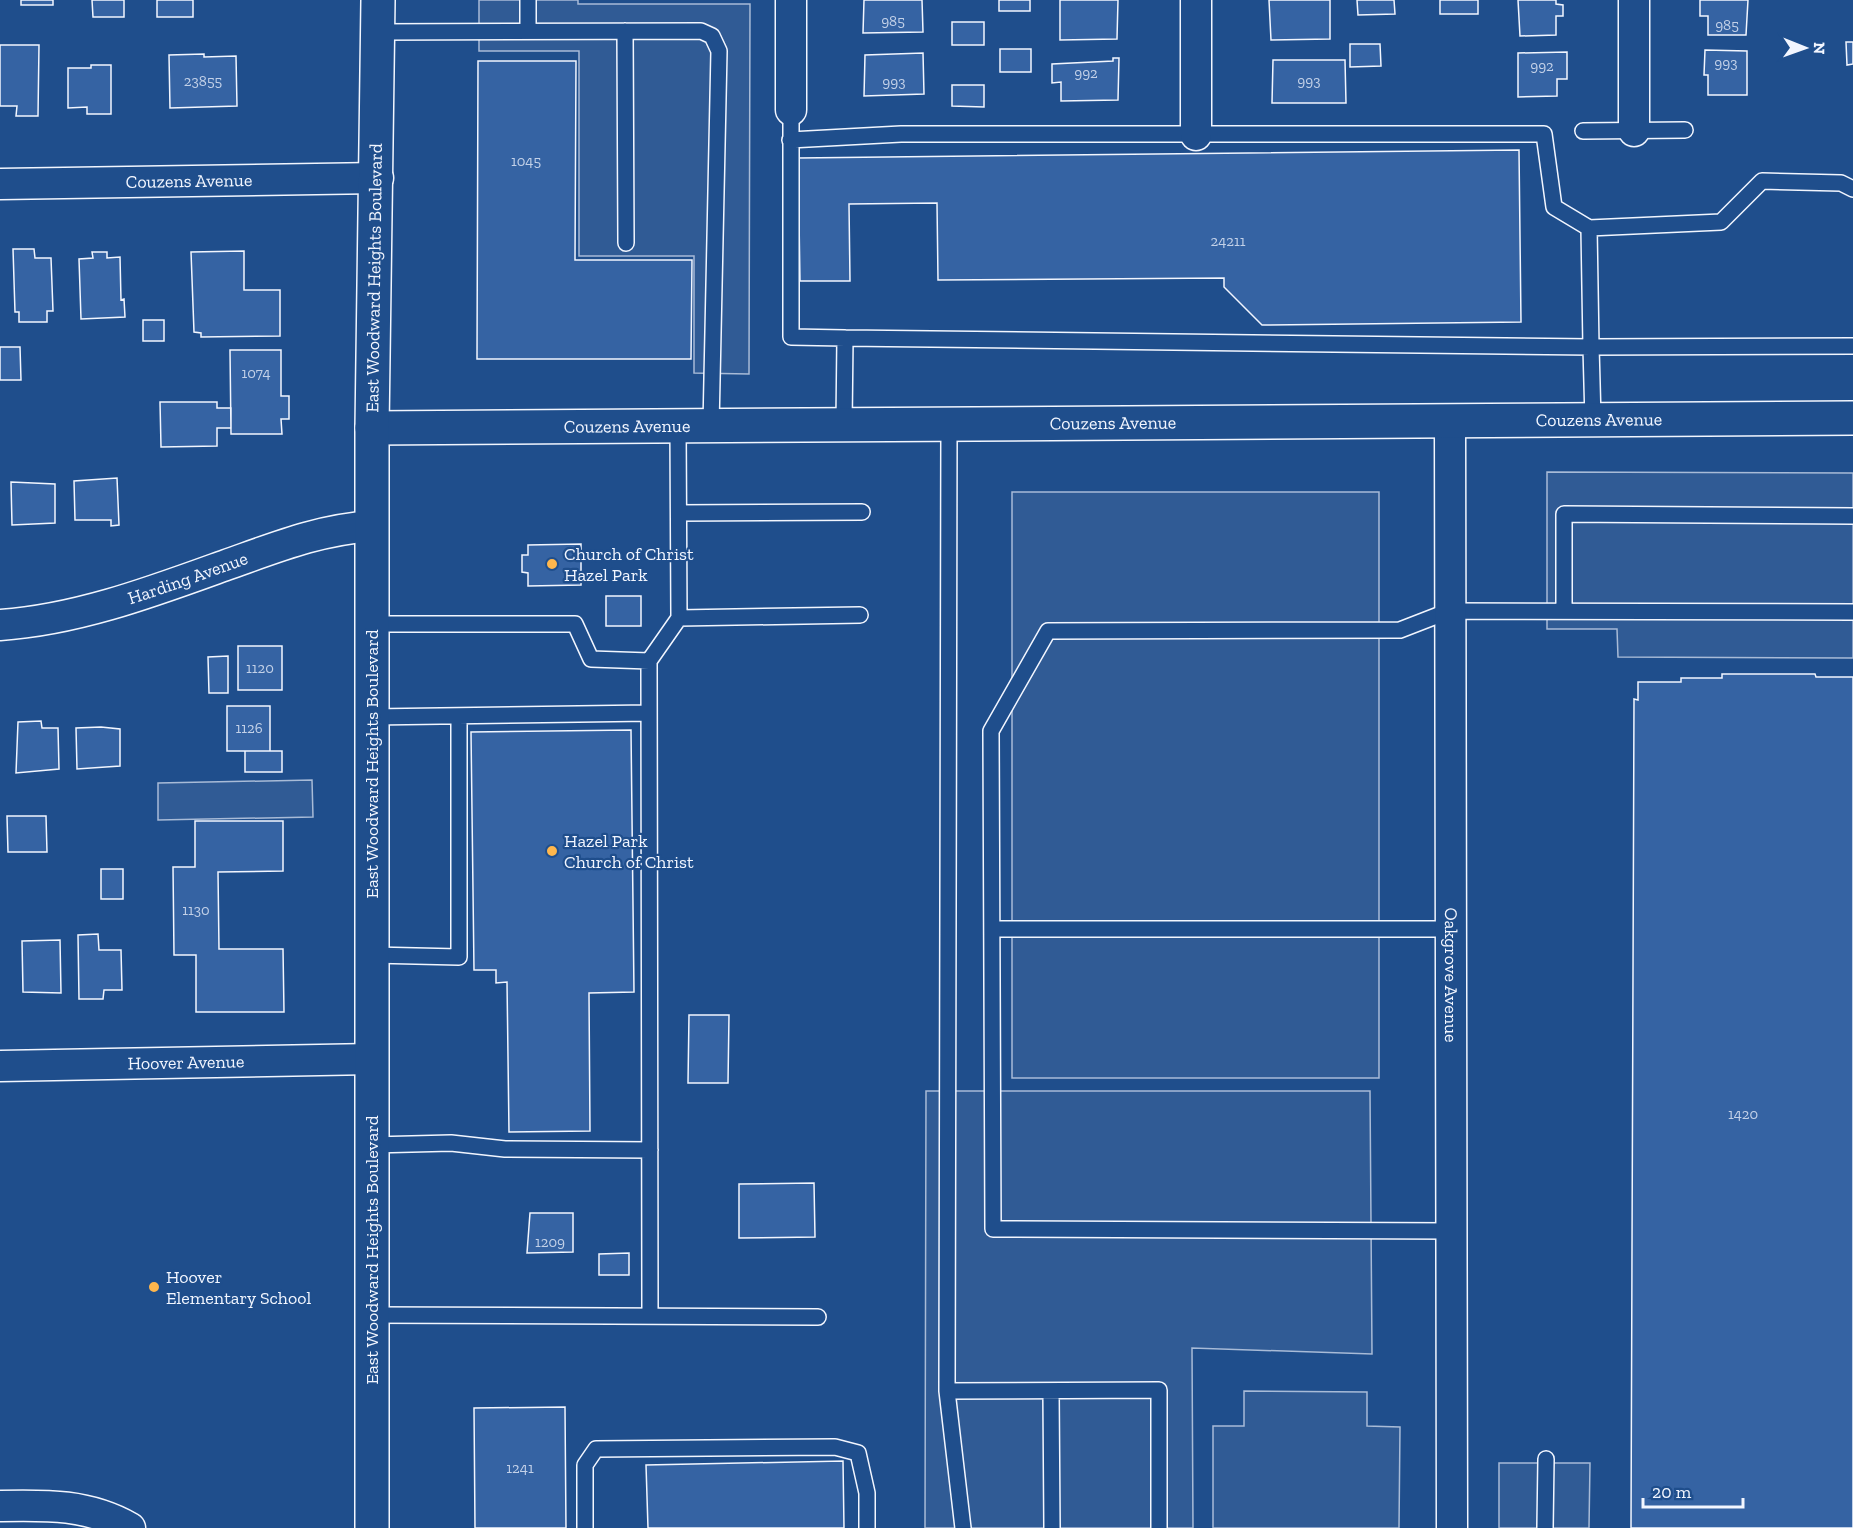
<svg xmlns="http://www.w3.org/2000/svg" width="1853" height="1528" font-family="'Zilla Slab',serif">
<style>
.parking{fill:#305b95;stroke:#a8bbd7;stroke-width:1.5}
.building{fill:#3563a3;stroke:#f2f6ff;stroke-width:1.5}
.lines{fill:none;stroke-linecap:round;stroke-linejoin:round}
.lane-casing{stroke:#f2f6ff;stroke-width:18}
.street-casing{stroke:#f2f6ff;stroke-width:33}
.secondary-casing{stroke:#f2f6ff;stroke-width:36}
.lane{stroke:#1f4e8c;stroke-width:15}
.street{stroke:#1f4e8c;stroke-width:30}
.secondary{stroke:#1f4e8c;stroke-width:33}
.poi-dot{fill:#ffb74d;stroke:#1f4e8c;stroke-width:2}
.labels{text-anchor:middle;stroke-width:4.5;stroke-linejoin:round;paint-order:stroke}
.number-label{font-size:15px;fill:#c3d1e8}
.street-label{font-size:18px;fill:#f2f6ff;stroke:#1f4e8c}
.poi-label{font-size:18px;fill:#f2f6ff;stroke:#1f4e8c;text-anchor:start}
</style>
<rect width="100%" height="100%" fill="#1f4e8c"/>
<path class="parking" d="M 479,0 L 578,0 L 578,4 L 750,4 L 749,374 L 694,373 L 694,256 L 579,256 L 579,51 L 479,51 Z
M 1547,472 L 1853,473 L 1853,658 L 1618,657 L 1617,629 L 1547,629 Z
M 1012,492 L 1379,492 L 1379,1078 L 1012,1078 Z
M 312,780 L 313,817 L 158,820 L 158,783 Z
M 926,1091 L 1370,1091 L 1372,1354 L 1192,1348 L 1193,1528 L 925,1528 Z
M 1244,1391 L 1367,1392 L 1367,1426 L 1400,1427 L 1399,1528 L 1213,1528 L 1213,1426 L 1244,1426 Z
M 1499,1463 L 1590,1463 L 1589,1528 L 1499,1528 Z"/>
<path class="building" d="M 21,0 L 53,0 L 53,5 L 21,5 Z
M 92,0 L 124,0 L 124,17 L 93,17 Z
M 157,0 L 193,0 L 193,17 L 157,17 Z
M 864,0 L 922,0 L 923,32 L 863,33 Z
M 999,0 L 1030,0 L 1030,11 L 999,11 Z
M 1060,0 L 1118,0 L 1117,39 L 1060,40 Z
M 1269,0 L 1330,0 L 1330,39 L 1271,40 Z
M 1357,0 L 1394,0 L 1395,14 L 1358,15 Z
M 1440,0 L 1478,0 L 1478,14 L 1440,14 Z
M 1518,0 L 1556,0 L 1556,4 L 1563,5 L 1563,16 L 1556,16 L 1556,35 L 1520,36 Z
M 1700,0 L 1748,0 L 1746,35 L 1708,35 L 1708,16 L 1700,16 Z
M 952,22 L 984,22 L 984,45 L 952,45 Z
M 1846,42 L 1853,42 L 1853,64 L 1847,65 Z
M 1350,44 L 1380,44 L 1381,66 L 1350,67 Z
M 0,45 L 39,45 L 38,116 L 16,116 L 17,106 L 0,106 Z
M 1000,49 L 1031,49 L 1031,72 L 1000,72 Z
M 1705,50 L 1747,51 L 1747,95 L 1708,95 L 1708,75 L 1704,75 Z
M 1567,52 L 1567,79 L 1557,79 L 1557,96 L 1518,97 L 1518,53 Z
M 923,53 L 924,94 L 864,96 L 865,55 Z
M 204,54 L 204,57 L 236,56 L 237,106 L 170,108 L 169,55 Z
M 1113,58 L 1119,58 L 1118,100 L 1061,101 L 1061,82 L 1052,83 L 1052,64 L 1113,61 Z
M 1273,60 L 1345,60 L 1346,103 L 1272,103 Z
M 478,61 L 576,61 L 575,260 L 692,260 L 691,359 L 477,359 Z
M 91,65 L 111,65 L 111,114 L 87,114 L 87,107 L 68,108 L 68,68 L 91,68 Z
M 952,85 L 984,85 L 984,107 L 952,106 Z
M 1519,150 L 1521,322 L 1262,325 L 1224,287 L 1224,278 L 938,280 L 937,203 L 849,204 L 850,281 L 800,281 L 798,158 Z
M 13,249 L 34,249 L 35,258 L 51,258 L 53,311 L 47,311 L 47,322 L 19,322 L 19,312 L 15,312 Z
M 244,251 L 244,290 L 280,290 L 280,336 L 201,337 L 201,333 L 194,332 L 191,252 Z
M 92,252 L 107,252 L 107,258 L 120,257 L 121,300 L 124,299 L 125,317 L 81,319 L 79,259 L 93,258 Z
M 143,320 L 164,320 L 164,341 L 143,341 Z
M 0,347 L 20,347 L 21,380 L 0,380 Z
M 230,350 L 281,350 L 281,396 L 289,396 L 289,419 L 281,419 L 282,434 L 231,434 Z
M 160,402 L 217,402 L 217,408 L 231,408 L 231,428 L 217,428 L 217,446 L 161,447 Z
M 117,478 L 119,525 L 111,526 L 111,520 L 75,520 L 74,481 Z
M 11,482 L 55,484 L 55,523 L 12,525 Z
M 581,544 L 581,585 L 528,586 L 528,573 L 522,572 L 522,555 L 528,555 L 528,545 Z
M 606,596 L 641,596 L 641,626 L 606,626 Z
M 238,646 L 282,646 L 282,690 L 238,690 Z
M 228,656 L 228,693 L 209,693 L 208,657 Z
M 1722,674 L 1815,674 L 1816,677 L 1853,677 L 1853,1528 L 1631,1528 L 1634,699 L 1638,700 L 1638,682 L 1681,682 L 1681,678 L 1722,678 Z
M 227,706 L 270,706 L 270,751 L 227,751 Z
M 41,721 L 42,728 L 58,728 L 59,769 L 16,773 L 18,722 Z
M 101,727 L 120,729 L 120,766 L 77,769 L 76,728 Z
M 631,730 L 634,992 L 589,993 L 590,1131 L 509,1132 L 507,982 L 496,983 L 496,970 L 474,970 L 471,732 Z
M 245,751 L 282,751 L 282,772 L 245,772 Z
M 7,816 L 46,816 L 47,852 L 8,852 Z
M 195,821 L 283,821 L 283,871 L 218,872 L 219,949 L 283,949 L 284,1012 L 196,1012 L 196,955 L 174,955 L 173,867 L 195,867 Z
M 101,869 L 123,869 L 123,899 L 101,899 Z
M 98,934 L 99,950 L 121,950 L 122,990 L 104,990 L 103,999 L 79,999 L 78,935 Z
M 60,940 L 61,993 L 23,992 L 22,941 Z
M 689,1015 L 729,1015 L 728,1083 L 688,1083 Z
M 814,1183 L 815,1237 L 739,1238 L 739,1184 Z
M 530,1213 L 573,1213 L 573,1252 L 527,1253 Z
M 629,1253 L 629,1275 L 599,1275 L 599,1254 Z
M 565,1407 L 566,1528 L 475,1528 L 474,1408 Z
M 843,1461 L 844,1528 L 648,1528 L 646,1465 Z"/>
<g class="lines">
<g class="lane-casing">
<path id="lane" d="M 528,31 L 528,0
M 625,31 L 626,243
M 379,32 L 701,31 L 712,36 L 719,51 L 711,426
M 791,110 L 791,337 L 845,338
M 1583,131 L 1685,130
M 790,140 L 901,134 L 1544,134 L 1554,207 L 1589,228 L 1591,347 L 845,338 L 844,424
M 1589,228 L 1721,222 L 1762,181 L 1841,183 L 1853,189
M 1593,420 L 1591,347 L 1853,346
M 949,423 L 947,1391 L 963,1528
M 679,513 L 862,512
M 1564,611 L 1564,514 L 1853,516
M 679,618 L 860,615
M 372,624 L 575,624 L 591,659 L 649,661
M 372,717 L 649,713
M 992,929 L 1451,929
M 372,955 L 459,957 L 459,716
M 372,1145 L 451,1143 L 505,1149 L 650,1150
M 1452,1231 L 993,1229 L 991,731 L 1048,631 L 1400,630 L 1449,611 L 1853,612
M 372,1315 L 818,1317
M 650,1316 L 649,661 L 679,618 L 678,427
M 947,1391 L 1159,1390 L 1159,1528
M 1051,1392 L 1052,1528
M 585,1528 L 585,1465 L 596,1449 L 835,1447 L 858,1453 L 867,1493 L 867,1528
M 1545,1528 L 1546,1459"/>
</g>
<g class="street-casing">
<g id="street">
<path d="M 1196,0 L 1196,135"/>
<path d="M 1634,0 L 1634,131"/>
<path d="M 791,110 L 791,0"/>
<path id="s1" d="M 0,184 L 378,178"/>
<path id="s2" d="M 1450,421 L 1452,1528"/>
<path id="s3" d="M 0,625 C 77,620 154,591 226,565 C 277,547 318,530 372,526"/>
<path id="s4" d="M 0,1066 L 372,1059"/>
<path d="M 0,1506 C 47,1505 88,1504 130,1528"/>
</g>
</g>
<g class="secondary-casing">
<g id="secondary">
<path id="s5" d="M 372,428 L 1853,418"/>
<path id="s6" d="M 372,1528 L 372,428 L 378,0"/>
</g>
</g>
<use href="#lane" class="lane"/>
<use href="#street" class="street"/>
<use href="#secondary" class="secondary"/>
</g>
<g class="poi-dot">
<circle cx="552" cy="564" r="6"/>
<circle cx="552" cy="851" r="6"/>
<circle cx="154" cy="1287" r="6"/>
</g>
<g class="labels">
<g class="number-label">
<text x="893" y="26">985</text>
<text x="1727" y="30">985</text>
<text x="1726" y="68">993</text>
<text x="1542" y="71">992</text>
<text x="1086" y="78">992</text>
<text x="203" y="86">23855</text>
<text x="1309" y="86">993</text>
<text x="894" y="87">993</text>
<text x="526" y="166">1045</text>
<text x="1228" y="246">24211</text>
<text x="256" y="378">1074</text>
<text x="260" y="673">1120</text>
<text x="249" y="733">1126</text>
<text x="196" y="915">1130</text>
<text x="1743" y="1119">1420</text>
<text x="550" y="1247">1209</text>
<text x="520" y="1473">1241</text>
</g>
<g class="street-label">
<text dy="6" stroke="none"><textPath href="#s1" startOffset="189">Couzens Avenue</textPath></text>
<text dy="6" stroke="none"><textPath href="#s6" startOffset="1250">East Woodward Heights Boulevard</textPath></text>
<text dy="6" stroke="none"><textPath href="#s5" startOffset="1227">Couzens Avenue</textPath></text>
<text dy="6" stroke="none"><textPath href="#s5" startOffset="741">Couzens Avenue</textPath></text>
<text dy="6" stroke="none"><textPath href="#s5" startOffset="255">Couzens Avenue</textPath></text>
<text dy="6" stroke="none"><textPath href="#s3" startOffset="194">Harding Avenue</textPath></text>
<text transform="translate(372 764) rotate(-90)" y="6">East Woodward Heights Boulevard</text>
<text dy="6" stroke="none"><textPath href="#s2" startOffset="554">Oakgrove Avenue</textPath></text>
<text dy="6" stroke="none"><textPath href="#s4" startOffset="186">Hoover Avenue</textPath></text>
<text transform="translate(372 1250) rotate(-90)" y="6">East Woodward Heights Boulevard</text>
</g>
<g class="poi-label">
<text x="564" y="560">Church of Christ<tspan x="564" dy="21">Hazel Park</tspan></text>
<text x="564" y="847">Hazel Park<tspan x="564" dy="21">Church of Christ</tspan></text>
<text x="166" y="1283">Hoover<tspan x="166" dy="21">Elementary School</tspan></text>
</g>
</g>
<g transform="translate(1805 48) rotate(91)" stroke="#1f4e8c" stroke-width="4.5" paint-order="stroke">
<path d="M0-4.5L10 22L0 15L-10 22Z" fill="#f2f6ff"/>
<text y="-9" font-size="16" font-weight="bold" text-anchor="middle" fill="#f2f6ff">N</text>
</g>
<path d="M1643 1498v9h100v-9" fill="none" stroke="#f2f6ff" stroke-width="3"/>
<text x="1652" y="1498" font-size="18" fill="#f2f6ff" stroke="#1f4e8c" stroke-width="4.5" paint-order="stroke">20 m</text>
</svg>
